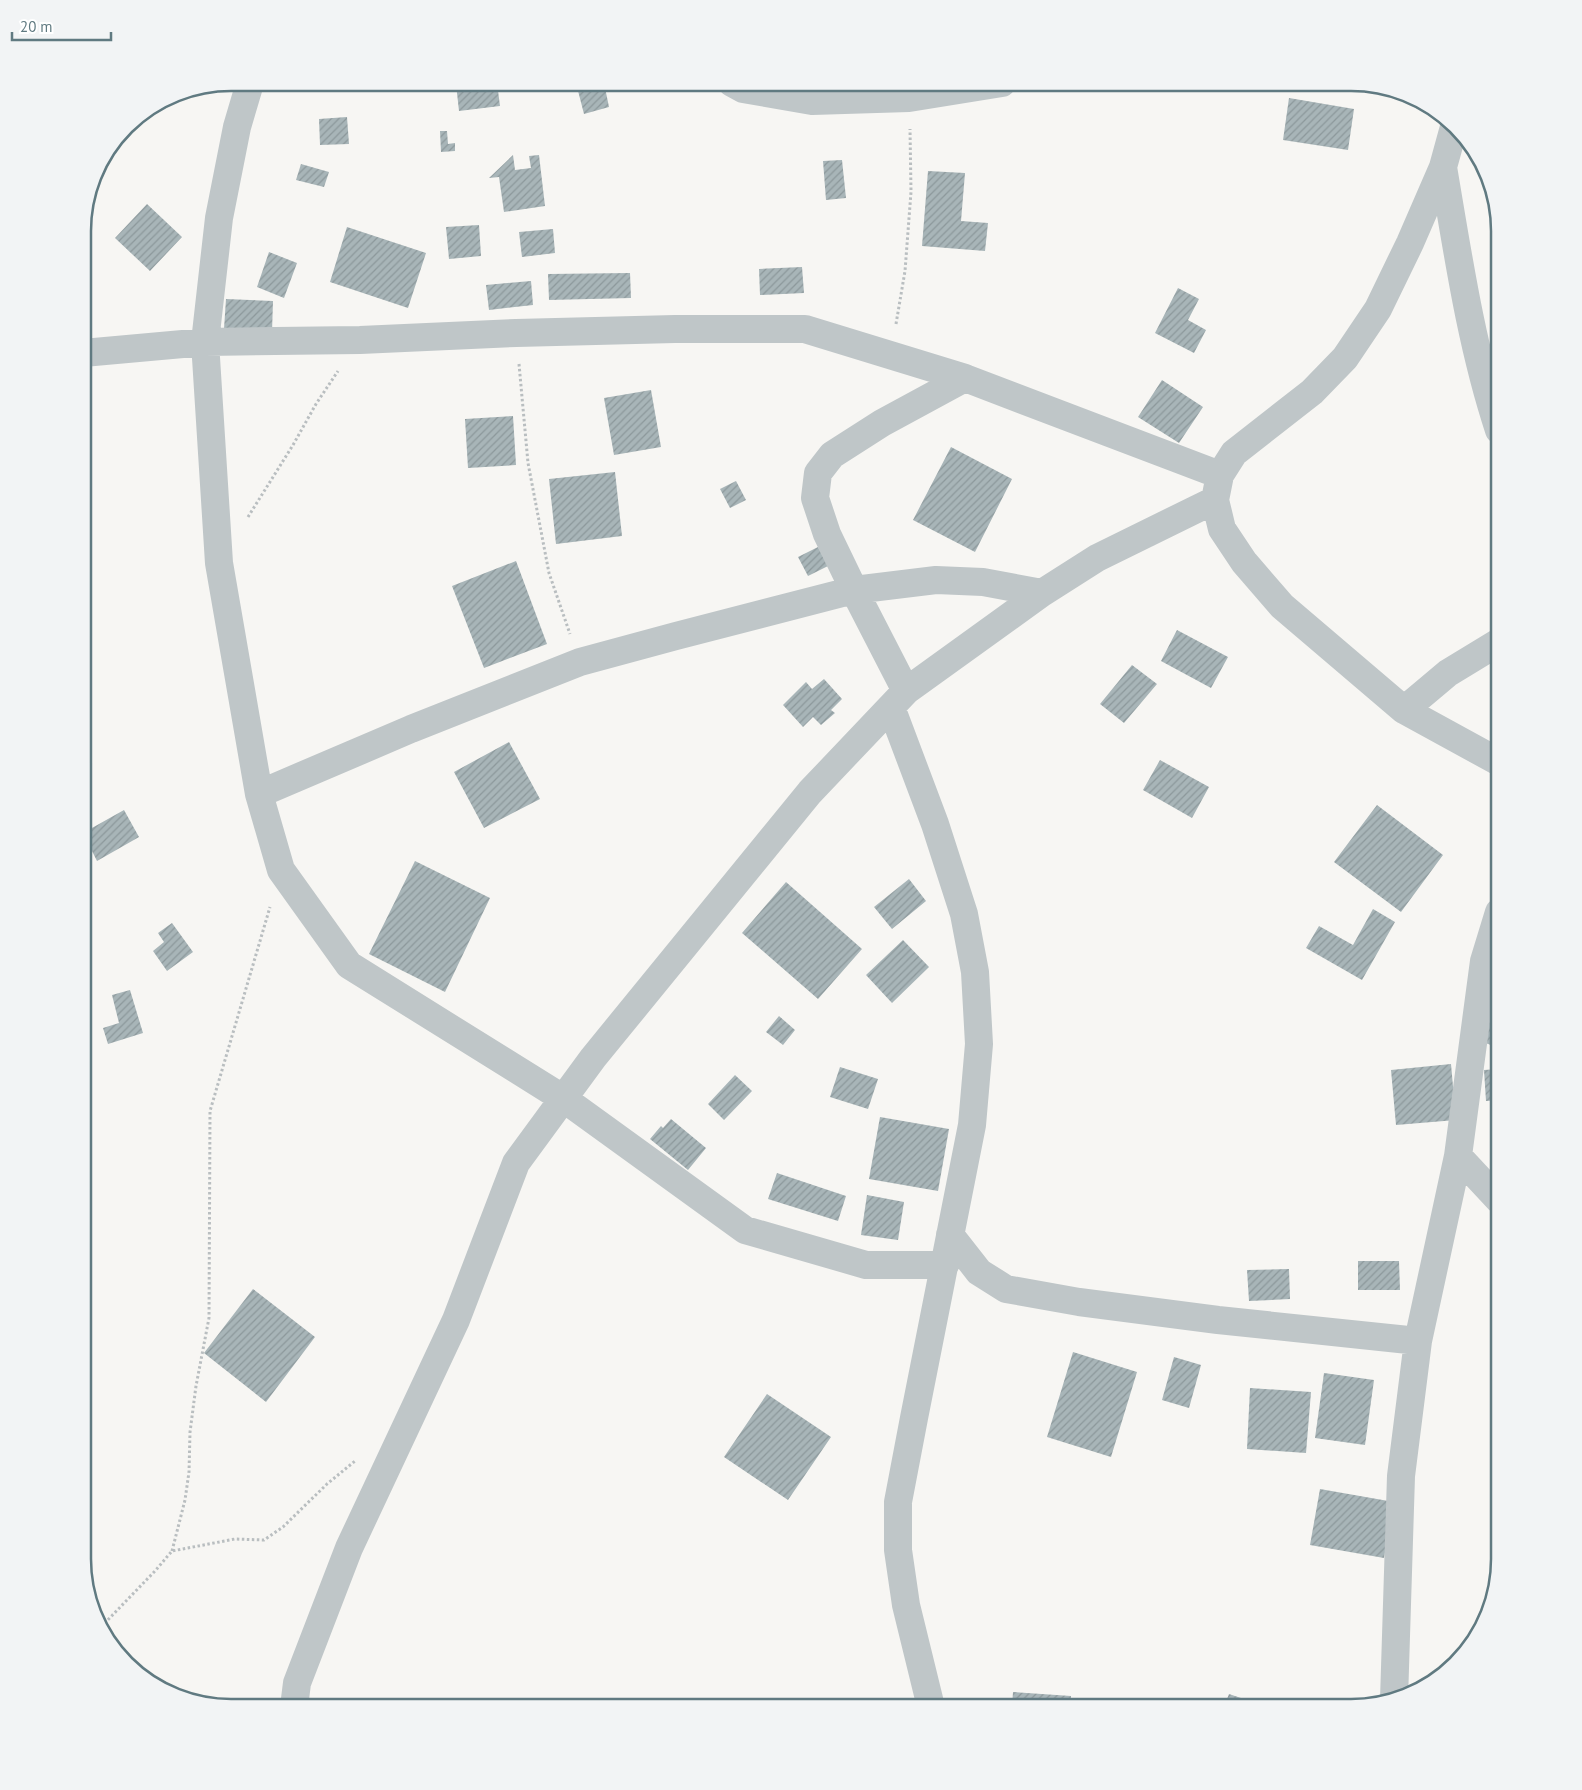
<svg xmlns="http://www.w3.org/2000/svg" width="1582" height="1790" font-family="'PT Sans',sans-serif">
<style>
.building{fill:url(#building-hatch)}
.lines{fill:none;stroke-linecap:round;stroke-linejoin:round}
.path{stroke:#b9bec0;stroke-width:3;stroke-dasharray:2.5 2.5;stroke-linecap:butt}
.minor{stroke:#bfc6c8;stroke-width:28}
.rim{fill:none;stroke:#607a81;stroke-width:2.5}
</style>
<defs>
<pattern id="building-hatch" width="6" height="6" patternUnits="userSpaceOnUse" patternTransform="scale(1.25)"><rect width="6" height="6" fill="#a8b5b8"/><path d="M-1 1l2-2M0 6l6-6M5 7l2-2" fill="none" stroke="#8c989b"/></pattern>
</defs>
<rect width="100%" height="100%" fill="#f7f6f3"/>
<path class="building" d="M 382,83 L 419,83 L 419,84 L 383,88 Z
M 470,83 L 497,83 L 500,106 L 459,111 L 456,84 Z
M 576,83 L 604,83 L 609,107 L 584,114 Z
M 1289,98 L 1354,109 L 1348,150 L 1283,140 Z
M 347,117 L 349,144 L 320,145 L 319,119 Z
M 440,131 L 447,131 L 448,144 L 455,143 L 455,151 L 441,152 Z
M 513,155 L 515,170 L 531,168 L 529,156 L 539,155 L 545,206 L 504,212 L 499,177 L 489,178 Z
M 842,160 L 846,198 L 826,200 L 823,161 Z
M 301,164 L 329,172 L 324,187 L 296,180 Z
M 928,171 L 965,173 L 961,221 L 988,223 L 985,251 L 922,246 Z
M 147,204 L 182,237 L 150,271 L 115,238 Z
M 479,225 L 481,256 L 449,259 L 446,227 Z
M 347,227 L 426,253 L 408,308 L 330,282 Z
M 553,229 L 555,253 L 522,257 L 519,232 Z
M 269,252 L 297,263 L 284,298 L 257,287 Z
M 802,267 L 804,293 L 760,295 L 759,269 Z
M 630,273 L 631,298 L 549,300 L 548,274 Z
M 531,281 L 533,305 L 489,310 L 486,285 Z
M 1178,288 L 1199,299 L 1188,320 L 1206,330 L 1194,353 L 1155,333 Z
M 226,299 L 273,301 L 272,332 L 224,329 Z
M 1162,380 L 1203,407 L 1179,443 L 1138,417 Z
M 651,390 L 661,447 L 614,455 L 604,398 Z
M 513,416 L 516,465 L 468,468 L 465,419 Z
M 951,447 L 1012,479 L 975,552 L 913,520 Z
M 615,472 L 622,536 L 556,544 L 549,479 Z
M 736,481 L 746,500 L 730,508 L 720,489 Z
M 818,547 L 828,566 L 808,576 L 798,557 Z
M 516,561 L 547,644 L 484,668 L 452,586 Z
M 1177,630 L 1228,657 L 1211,688 L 1161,661 Z
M 1132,665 L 1157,684 L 1124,723 L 1100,704 Z
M 824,679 L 842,699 L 831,710 L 835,713 L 821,725 L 813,717 L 803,727 L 783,705 L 806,682 L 812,689 Z
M 509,742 L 540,799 L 484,828 L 454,772 Z
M 1160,760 L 1209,787 L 1192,818 L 1143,790 Z
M 1377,805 L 1443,855 L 1401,912 L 1334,862 Z
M 124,810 L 139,837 L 97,861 L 83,833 Z
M 415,861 L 490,898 L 445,992 L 369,954 Z
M 909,879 L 926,901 L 892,929 L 874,907 Z
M 786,882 L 862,949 L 818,999 L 742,933 Z
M 1373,909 L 1395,922 L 1362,980 L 1306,948 L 1319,926 L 1353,945 Z
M 172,923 L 193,952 L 167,971 L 153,951 L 164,942 L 158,933 Z
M 903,940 L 929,967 L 892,1003 L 866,975 Z
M 1499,985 L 1499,1048 L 1480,1041 Z
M 130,990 L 143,1033 L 108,1044 L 103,1028 L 119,1023 L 112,995 Z
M 779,1016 L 795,1030 L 783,1045 L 766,1032 Z
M 1451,1064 L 1456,1120 L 1396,1125 L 1391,1070 Z
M 840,1067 L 878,1079 L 868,1109 L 830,1097 Z
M 1499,1069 L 1499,1100 L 1486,1101 L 1484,1070 Z
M 735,1075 L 752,1091 L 724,1120 L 708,1104 Z
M 880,1117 L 949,1129 L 938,1191 L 869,1179 Z
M 671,1119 L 706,1148 L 688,1170 L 650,1139 L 661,1126 L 663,1128 Z
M 777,1173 L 846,1196 L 838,1221 L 768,1199 Z
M 867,1195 L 904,1202 L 898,1240 L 861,1235 Z
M 1358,1261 L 1399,1261 L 1400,1290 L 1358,1290 Z
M 1289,1269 L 1290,1299 L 1249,1301 L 1247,1270 Z
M 253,1289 L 315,1337 L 266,1402 L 204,1353 Z
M 1073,1352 L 1137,1372 L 1111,1457 L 1047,1437 Z
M 1174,1357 L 1201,1365 L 1189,1408 L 1162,1400 Z
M 1324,1373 L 1374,1380 L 1365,1445 L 1315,1438 Z
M 1250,1388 L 1311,1392 L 1306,1453 L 1247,1449 Z
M 767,1394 L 831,1437 L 788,1500 L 724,1457 Z
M 1320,1489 L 1394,1502 L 1384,1558 L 1310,1545 Z
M 1013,1692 L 1071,1696 L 1070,1707 L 1012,1707 Z
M 1229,1694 L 1268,1707 L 1224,1707 Z
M 838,1699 L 902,1706 L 902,1707 L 837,1707 Z
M 1141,1701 L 1142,1707 L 1095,1707 L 1095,1702 Z"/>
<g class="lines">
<path class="path" d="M 896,324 L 905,271 L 911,192 L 910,129
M 519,364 L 528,463 L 549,573 L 570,634
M 248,517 L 293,445 L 316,404 L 338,371
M 172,1551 L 185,1500 L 189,1472 L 190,1432 L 196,1386 L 209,1318 L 210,1111 L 270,907
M 101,1627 L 155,1571 L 172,1551 L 235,1539 L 264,1540 L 283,1527 L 327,1484 L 355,1461"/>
<path class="minor" d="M 250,83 L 237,127 L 219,218 L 205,342 L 219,563 L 259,794 L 281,870 L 349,965 L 564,1099 L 745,1230 L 866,1265 L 945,1265
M 732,83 L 743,89 L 812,101 L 909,98 L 1002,83
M 1454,127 L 1443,167 L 1410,243 L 1378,309 L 1345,358 L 1312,392 L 1234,453 L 1220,475 L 1215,500 L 1222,529 L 1244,562 L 1282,606 L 1404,710 L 1499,762
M 1443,167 C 1458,255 1471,345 1499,430
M 83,353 L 205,342 L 360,340 L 516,333 L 675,329 L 805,329 L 965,378 L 1220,475
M 906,691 L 854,590 L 827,534 L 815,498 L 818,473 L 832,455 L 882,423 L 965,378
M 891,707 L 935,824 L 964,914 L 975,972 L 979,1044 L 972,1125 L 914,1418 L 898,1502 L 898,1550 L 906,1605 L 931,1707
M 1404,710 L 1448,673 L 1499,642
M 259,794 L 411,729 L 580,662 L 676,636 L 854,590 L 936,580 L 983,582 L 1042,593
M 1458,1156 L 1499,1200
M 950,1235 L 979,1272 L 1006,1289 L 1079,1302 L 1218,1320 L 1418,1341
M 1394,1700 L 1401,1476 L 1418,1341 L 1458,1156 L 1484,961 L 1499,912
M 294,1707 L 297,1683 L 349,1548 L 456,1320 L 516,1163 L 593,1058 L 810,792 L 906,691 L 1042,593 L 1097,558 L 1215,500"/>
</g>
<path d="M0 0H1582V1790H0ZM231 91H1351A140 140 0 0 1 1491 231V1559A140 140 0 0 1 1351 1699H231A140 140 0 0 1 91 1559V231A140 140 0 0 1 231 91Z" fill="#f2f4f5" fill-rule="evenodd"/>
<path class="rim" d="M231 91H1351A140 140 0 0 1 1491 231V1559A140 140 0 0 1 1351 1699H231A140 140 0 0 1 91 1559V231A140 140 0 0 1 231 91Z"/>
<path d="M12 32v8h99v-8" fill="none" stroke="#607a81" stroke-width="2.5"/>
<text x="20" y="32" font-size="15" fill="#607a81" stroke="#ffffff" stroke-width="4" paint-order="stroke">20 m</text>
</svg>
